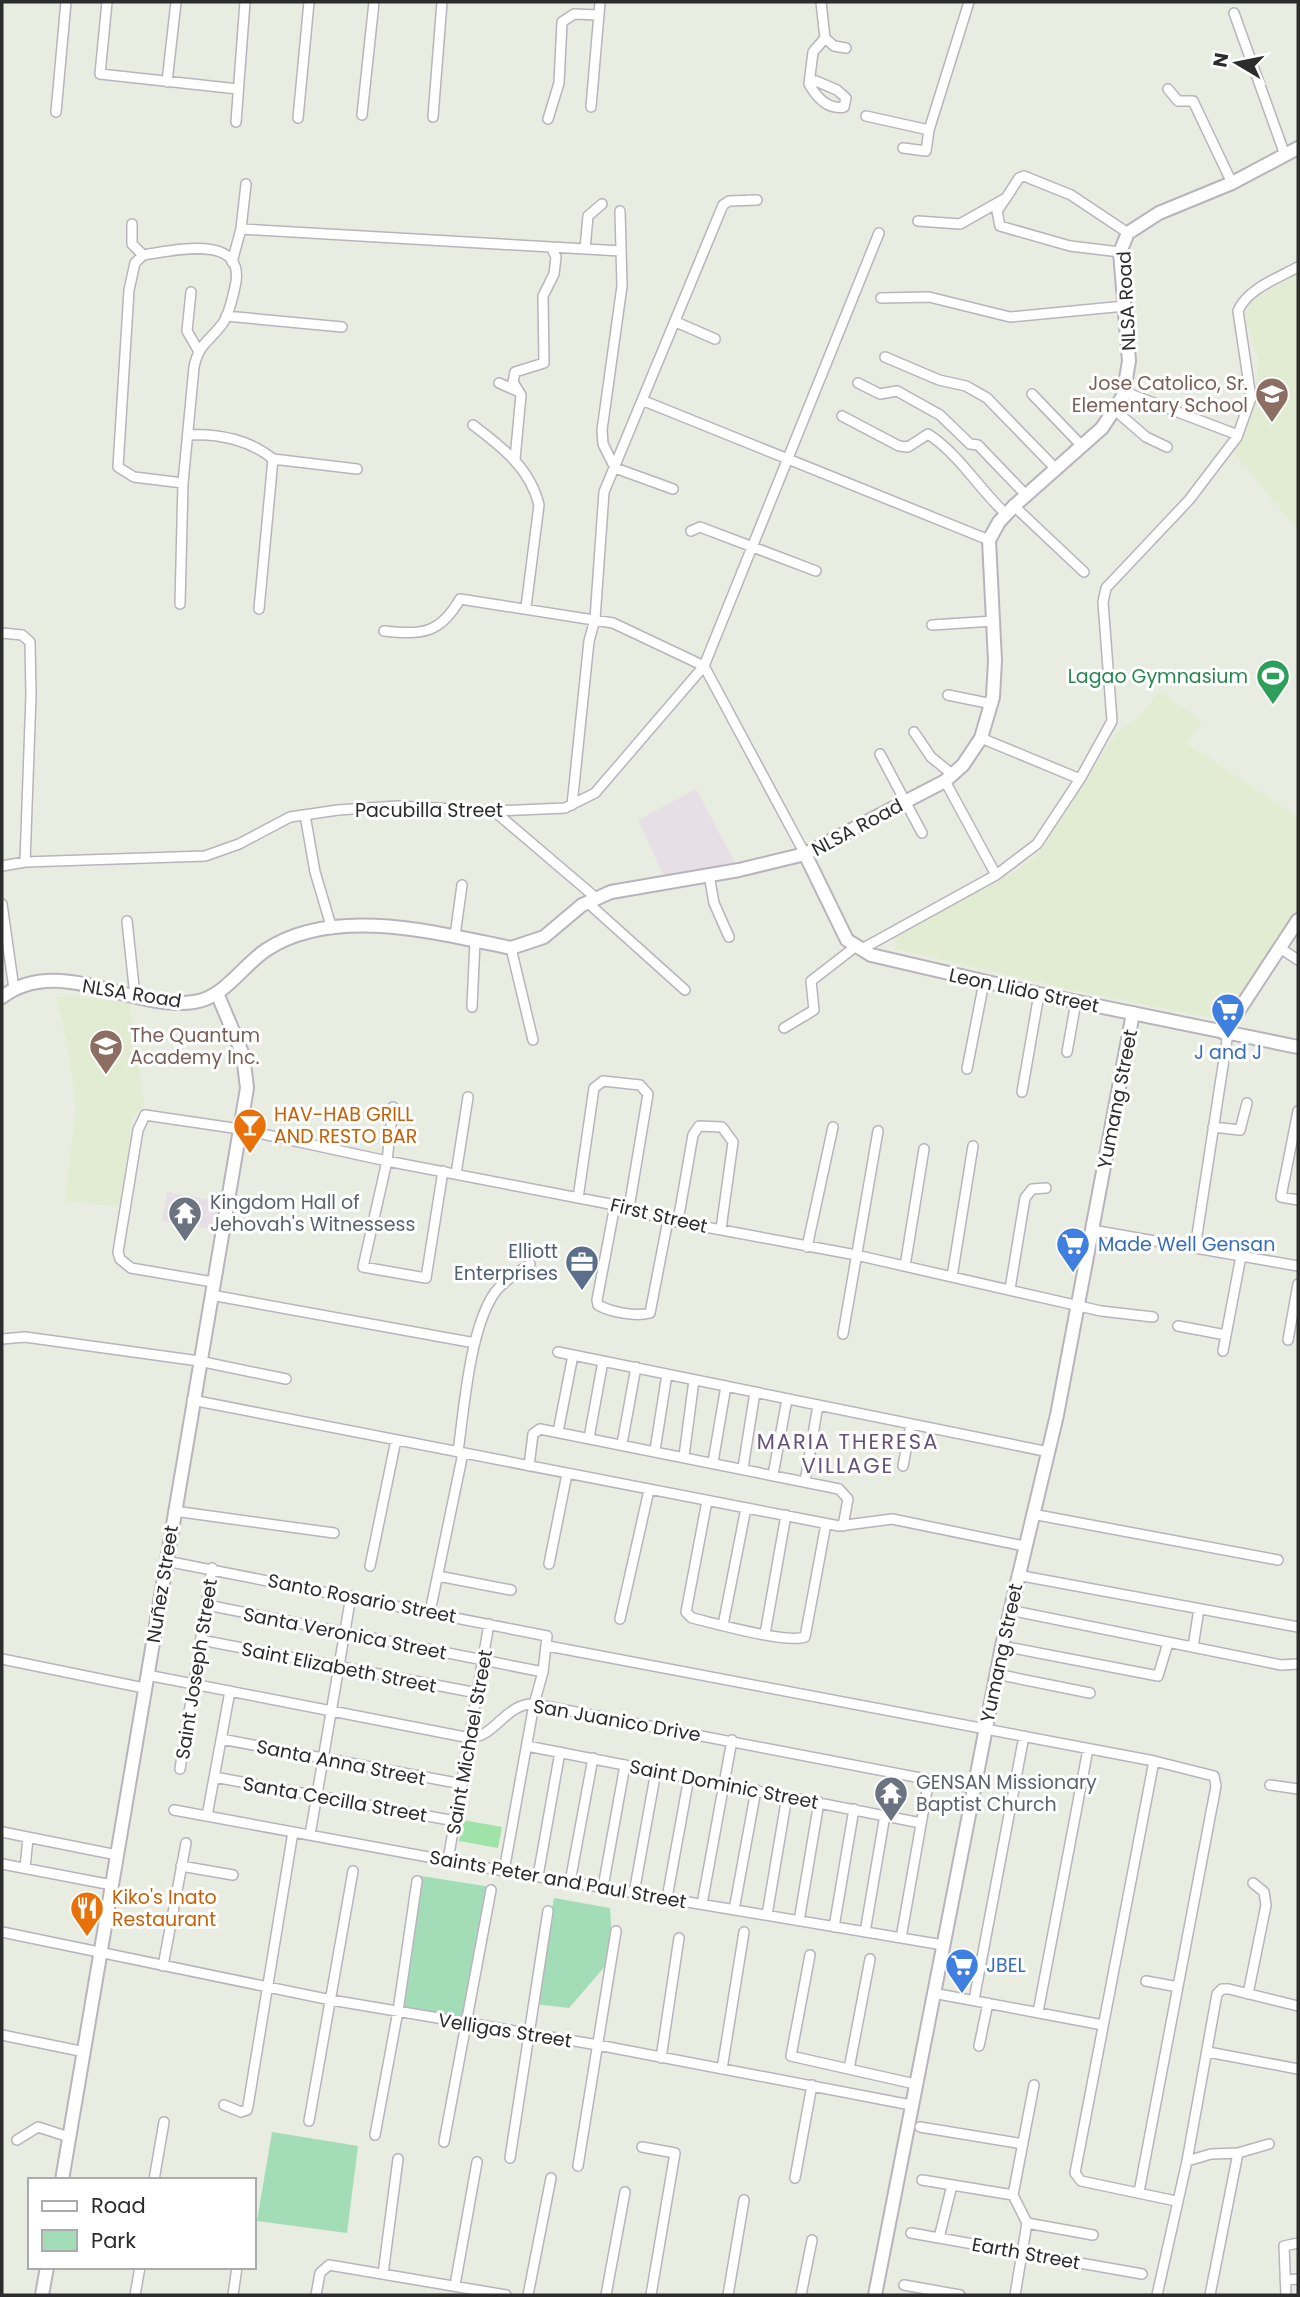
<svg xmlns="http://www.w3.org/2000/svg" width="1300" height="2297" font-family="Poppins,sans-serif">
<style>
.industrial{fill:#e6e0e6}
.education{fill:#e2ecd2}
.green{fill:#a3ddb7}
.pitch{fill:#a0e3a8}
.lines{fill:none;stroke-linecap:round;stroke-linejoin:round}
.street-casing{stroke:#b9b3be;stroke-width:12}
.secondary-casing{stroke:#b9b3be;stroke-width:16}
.street{stroke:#fff;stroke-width:9}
.secondary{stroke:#fff;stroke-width:12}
.labels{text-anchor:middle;stroke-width:6;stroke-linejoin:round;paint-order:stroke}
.street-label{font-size:19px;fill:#2c2c2c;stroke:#fff}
.education-label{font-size:19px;fill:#785e54;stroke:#fff;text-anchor:end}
.leisure-label{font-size:19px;fill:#27864d;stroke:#fff;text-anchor:end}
.shop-label{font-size:19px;fill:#366cbe;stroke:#fff;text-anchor:start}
.food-label{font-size:19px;fill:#c56008;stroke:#fff;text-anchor:start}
.worship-label{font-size:19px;fill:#5b616d;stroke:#fff;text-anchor:start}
.service-label{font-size:19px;fill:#4e5e75;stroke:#fff;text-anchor:end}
.neighbourhood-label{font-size:21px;letter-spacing:2px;fill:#655179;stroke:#fff}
</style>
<rect width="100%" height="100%" fill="#e9ece0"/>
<path class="industrial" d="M 696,789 L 739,870 L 667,882 L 638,820 Z
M 167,1192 L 221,1202 L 216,1230 L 162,1221 Z"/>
<path class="education" d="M 1298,274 L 1298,530 L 1235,454 L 1256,394 L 1258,358 L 1244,314 L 1252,299 Z
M 1159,692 L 1202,721 L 1187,744 L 1298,817 L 1298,909 L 1227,1021 L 1063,988 L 896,949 L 895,935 L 1018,870 L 1039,852 L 1115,734 L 1140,716 Z
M 77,996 L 129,1003 L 144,1105 L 132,1117 L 121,1207 L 65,1201 L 76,1107 L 68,1048 L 56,997 Z"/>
<path class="green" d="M 421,1876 L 491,1887 L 463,2021 L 398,2010 Z
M 554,1898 L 610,1908 L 613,1957 L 569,2008 L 534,2004 Z
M 272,2132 L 358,2146 L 347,2233 L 257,2221 Z"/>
<path class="pitch" d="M 463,1820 L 502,1827 L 498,1848 L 459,1841 Z"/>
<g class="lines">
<g class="street-casing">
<path id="street" d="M 107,2 L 100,74 L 238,89
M 821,2 L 825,38 L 834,46 L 846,48
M 1234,13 L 1285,155
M 167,82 L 176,2
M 809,84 L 816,81 L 837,90 L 846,98 L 844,107 C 828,110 817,98 809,84 L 813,52 L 825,38
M 1168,89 L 1178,101 L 1193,101 L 1232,183
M 591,107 L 600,2
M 56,112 L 66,2
M 362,115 L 374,2
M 866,116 L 929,130
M 433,117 L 442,2
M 298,118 L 309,2
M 548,119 L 559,83 L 562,22 L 574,14 L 598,15
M 236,122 L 245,2
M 903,148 L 926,151 L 929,130 L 969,2
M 246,184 L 241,229 L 551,247
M 1006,198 L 997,211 L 1000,226 L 1070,246 L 1120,252
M 620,211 L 622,286 L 602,430 L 603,444 L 615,468 L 673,489
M 918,221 L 960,224 L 1006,198 L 1019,178 L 1024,176 L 1071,195 L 1128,233
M 132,224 L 132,244 L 143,255
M 585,249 L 588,216 L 602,204
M 232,262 L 241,229
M 191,292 L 187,331 L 198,350
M 881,298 L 929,297 L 1010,317 L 1125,306
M 226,316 L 342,327
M 676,322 L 715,339
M 885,357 L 939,380 L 966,386 L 987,398 L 1056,469
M 499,383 L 517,391
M 858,383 L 880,394 L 897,391 L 940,415 L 970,444 L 978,445 L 1026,495
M 1125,392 L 1238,435
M 1032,394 L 1082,446
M 644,401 L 989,540
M 1116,411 L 1146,437 L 1167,447
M 842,416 L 899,446 L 908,447 L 928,434 C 959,454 979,489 1006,514
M 473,425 C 502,447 530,468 539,505 L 526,607
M 189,435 C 218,433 250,440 273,459 L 259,609
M 273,459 L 357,469
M 515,459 L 521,395 L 513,382 L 515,372 L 544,363 L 543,296 L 554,274 L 556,257 L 551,247 L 621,251
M 1014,506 L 1084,572
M 691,531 L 700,527 L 816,571
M 180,604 L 183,483 L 194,367 C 199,343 210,341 223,323 C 230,312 232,299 235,287 C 248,232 172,251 143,255 L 135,263 L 129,290 L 118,467 L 134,477 L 183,483
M 932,625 L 994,621
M 2,633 L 22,635 L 30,642 L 31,695 L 25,862
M 948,695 L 992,704
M 914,732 L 931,757 L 953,775
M 981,738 L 1080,779
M 880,754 L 922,833
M 945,781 L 996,875
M 572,805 L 589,641 L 595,619 L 604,492 L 723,205 L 729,201 L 757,200
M 494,811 L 595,897
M 305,815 L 315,872 L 332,929
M 805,854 L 704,666 L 879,233
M 2,866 L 25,862 L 205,856 L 239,844 L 290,817 L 338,810 L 397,806 L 494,811 L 565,808 L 595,793 L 704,666 L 613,623 L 460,599 C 440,634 422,635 384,631
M 709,875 L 714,903 L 729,937
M 587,902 L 685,990
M 2,904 L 14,989
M 127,921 L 135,996
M 455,936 L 462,885
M 511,948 L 533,1040
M 1280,948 L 1298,960
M 860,950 L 996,875 L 1037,844 L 1080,779 L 1112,721 L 1103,602 L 1106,588 L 1189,500 L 1237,437 L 1251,398 L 1238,311 C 1247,289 1278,278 1298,267
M 472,1007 L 475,941
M 784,1028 L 814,1010 L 811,981 L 855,947
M 1067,1052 L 1076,1002
M 967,1069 L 984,982
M 1022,1092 L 1039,994
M 393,1107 L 387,1161 L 363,1267 L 426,1278 L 443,1171
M 1298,1111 L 1281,1197 L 1298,1200
M 1213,1127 L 1240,1130 L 1247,1103
M 456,1174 L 468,1097
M 578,1198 L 594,1088 L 603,1081 L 640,1085 L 648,1094 L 629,1208
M 615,1205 L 597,1300 L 598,1305 C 610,1312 636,1317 650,1313 L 668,1220
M 678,1221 L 693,1135 L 699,1126 L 722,1127 L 733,1142 L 721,1229
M 1092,1230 L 1298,1266
M 807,1247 L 833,1127
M 1195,1248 L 1228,1033
M 905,1266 L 924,1149
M 952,1277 L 973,1146
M 213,1282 L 131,1268 L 120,1259 L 118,1252 L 138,1130 L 145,1115 L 240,1129 L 387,1161 L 615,1205 L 668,1220 L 856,1255 L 1101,1311 L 1153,1317
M 1010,1289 L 1025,1198 L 1032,1189 L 1046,1188
M 211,1295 L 475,1343
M 1178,1326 L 1226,1335
M 843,1334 L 878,1131
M 2,1339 L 25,1337 L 199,1361 L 286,1379
M 1288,1340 L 1298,1284
M 1223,1351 L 1241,1256
M 558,1352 L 1049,1452
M 192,1400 L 839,1526 L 892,1519 L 1024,1546
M 558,1432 L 573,1355
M 589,1438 L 603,1361
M 622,1444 L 636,1367
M 655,1450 L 667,1374
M 458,1452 C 464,1409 470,1325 496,1291 C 505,1280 519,1271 530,1264
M 684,1456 L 694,1380
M 713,1462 L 726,1386
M 529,1466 L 533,1434 L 540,1429 L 839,1489 L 848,1499 L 843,1526
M 903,1466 L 911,1424
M 743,1468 L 755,1392
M 773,1475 L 787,1399
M 805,1482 L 818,1405
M 707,1501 L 686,1612 L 692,1618 C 714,1623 787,1644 805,1637 L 826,1524
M 174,1511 L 334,1533
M 1032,1514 L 1278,1560
M 166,1561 L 547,1636 L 543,1672 L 534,1704 L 504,1871
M 549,1564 L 567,1474
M 370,1566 L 396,1440
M 1017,1575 L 1298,1627
M 438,1576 L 511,1590
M 207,1605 L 543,1672
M 1009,1610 L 1281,1665 L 1298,1664
M 430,1612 L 463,1453
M 620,1619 L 649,1490
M 723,1625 L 746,1508
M 765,1634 L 786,1515
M 201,1640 L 477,1693
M 548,1646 L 1154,1761 L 1214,1776 L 1216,1786 L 1139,2192
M 1002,1646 L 1158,1676 L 1168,1643
M 1193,1647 L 1199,1609
M 2,1659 L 144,1688
M 996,1674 L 1090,1693
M 147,1675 L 470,1738 C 496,1736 506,1703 534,1704 L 973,1788
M 221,1739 L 462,1784
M 527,1746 L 921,1823
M 1154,1761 L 1075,2173 L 1081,2181 L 1176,2201
M 180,1769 L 212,1568
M 214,1777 L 455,1821
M 1270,1785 L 1298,1789
M 174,1810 L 504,1871 L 943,1945
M 207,1816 L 230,1691
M 2,1832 L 117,1855
M 310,1835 L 351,1596
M 448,1860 L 489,1624
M 2,1864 L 112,1885
M 181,1866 L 233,1875
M 25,1868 L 28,1838
M 538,1876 L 560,1752
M 570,1882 L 593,1758
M 603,1887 L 625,1765
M 634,1893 L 656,1771
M 667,1898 L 689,1777
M 702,1904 L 732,1740
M 734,1910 L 756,1790
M 767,1915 L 787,1796
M 799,1921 L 819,1802
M 834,1927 L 854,1809
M 2,1932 L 331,2000 L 598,2045 L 911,2105
M 865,1932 L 885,1815
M 901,1938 L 929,1779
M 810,1955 L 791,2056 L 915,2084
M 163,1966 L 186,1843
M 1146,1981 L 1178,1987
M 933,1993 L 1103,2025
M 1248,1994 L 1266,1905 L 1264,1892 L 1253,1883
M 974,2000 L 1024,1736
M 1038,2012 L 1088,1749
M 2,2035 L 85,2052
M 979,2046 L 988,2003
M 1208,2052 L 1298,2069
M 661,2058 L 679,1938
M 722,2069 L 744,1932
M 849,2069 L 870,1959
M 224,2105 L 241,2112 L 247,2110 L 248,2106 L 293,1832
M 309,2121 L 353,1871
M 920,2127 L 1023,2144
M 375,2135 L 398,2011 L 417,1881
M 17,2140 L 38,2127 L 69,2137
M 444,2142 L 491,1890
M 642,2147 L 675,2153 L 651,2295
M 510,2158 L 548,1911
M 1187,2161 L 1211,2154 L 1238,2153
M 578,2166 L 616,1931
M 795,2178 L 812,2085
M 154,2180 L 164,2122
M 922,2180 L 1013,2195
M 1027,2223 L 1093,2235
M 911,2233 L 1142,2274
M 939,2238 L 952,2185
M 383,2274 L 398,2159
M 1285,2280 L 1298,2279
M 455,2285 L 477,2162
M 904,2285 L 960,2295
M 135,2295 L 140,2267
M 233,2295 L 237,2267
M 316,2295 L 320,2273 L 329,2265 L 506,2295
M 528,2295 L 551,2178
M 606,2295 L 625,2192
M 728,2295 L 744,2200
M 801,2295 L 812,2240
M 1015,2295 L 1027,2223 L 1013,2195 L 1034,2085
M 1157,2295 L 1187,2161 L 1217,1994 L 1222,1989 L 1229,1989 L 1298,2006
M 1210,2295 L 1238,2153 L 1269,2144
M 1286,2295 L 1284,2246 L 1298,2243"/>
</g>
<g class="secondary-casing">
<path id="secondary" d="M 805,854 L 847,940 L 871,955 L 1039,994 L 1298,1047
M 2,997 C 59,954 131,1011 194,1002 C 224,998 242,966 266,950 C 334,905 438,933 511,948 L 544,937 L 582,905 L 611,892 L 739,870 L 805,854 L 945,781 L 963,765 L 981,738 L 993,697 L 995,661 L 989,540 L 999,522 L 1014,506 L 1102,428 L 1123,396 L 1129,361 L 1120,252 L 1128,233 L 1159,213 L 1232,183 L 1298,148
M 1224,1033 L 1298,920
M 62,2180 L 247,1088 L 243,1055 L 217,993
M 42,2295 L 47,2267
M 875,2295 L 1002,1646 L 1057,1415 L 1133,1013"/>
</g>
<use href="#street" class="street"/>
<use href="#secondary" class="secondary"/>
</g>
<defs>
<g id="school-pin" transform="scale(1.75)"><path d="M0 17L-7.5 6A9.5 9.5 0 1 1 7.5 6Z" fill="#8d6e63" stroke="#fff"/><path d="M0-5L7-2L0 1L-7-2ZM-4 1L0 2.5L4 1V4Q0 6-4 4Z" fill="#fff"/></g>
<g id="stadium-pin" transform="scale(1.75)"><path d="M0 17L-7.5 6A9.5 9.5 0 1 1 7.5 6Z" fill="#2e9e5b" stroke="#fff"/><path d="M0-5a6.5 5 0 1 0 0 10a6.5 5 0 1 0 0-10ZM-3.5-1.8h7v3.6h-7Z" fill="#fff"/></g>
<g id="supermarket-pin" transform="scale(1.75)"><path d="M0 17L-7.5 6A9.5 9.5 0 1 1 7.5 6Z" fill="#3f7fe0" stroke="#fff"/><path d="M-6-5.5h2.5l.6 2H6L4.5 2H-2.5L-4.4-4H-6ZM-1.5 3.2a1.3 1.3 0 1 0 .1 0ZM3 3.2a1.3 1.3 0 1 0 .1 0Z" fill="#fff"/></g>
<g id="bar-pin" transform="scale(1.75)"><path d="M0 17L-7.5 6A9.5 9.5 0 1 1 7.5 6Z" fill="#e8710a" stroke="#fff"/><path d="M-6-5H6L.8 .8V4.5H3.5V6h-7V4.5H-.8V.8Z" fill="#fff"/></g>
<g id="temple-pin" transform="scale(1.75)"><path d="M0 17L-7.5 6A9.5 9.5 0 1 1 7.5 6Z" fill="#6b7280" stroke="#fff"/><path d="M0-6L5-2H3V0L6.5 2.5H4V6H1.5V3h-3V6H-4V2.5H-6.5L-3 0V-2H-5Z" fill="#fff"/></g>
<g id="office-pin" transform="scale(1.75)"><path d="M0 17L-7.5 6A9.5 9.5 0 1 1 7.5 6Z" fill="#5c6f8a" stroke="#fff"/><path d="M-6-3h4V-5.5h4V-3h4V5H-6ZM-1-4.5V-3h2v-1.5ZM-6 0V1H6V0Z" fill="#fff"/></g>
<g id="restaurant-pin" transform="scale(1.75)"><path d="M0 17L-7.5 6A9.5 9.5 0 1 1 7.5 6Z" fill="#e8710a" stroke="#fff"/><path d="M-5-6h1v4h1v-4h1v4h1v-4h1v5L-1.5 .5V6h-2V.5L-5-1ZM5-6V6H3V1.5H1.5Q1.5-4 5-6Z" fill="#fff"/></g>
</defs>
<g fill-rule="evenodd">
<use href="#school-pin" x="1272" y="394"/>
<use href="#stadium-pin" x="1273" y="676"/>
<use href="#supermarket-pin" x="1228" y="1010"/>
<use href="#school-pin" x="106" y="1046"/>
<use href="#bar-pin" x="250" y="1125"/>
<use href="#temple-pin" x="185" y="1213"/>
<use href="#supermarket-pin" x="1073" y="1244"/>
<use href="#office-pin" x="582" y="1262"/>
<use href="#temple-pin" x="891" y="1793"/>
<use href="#restaurant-pin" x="87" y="1908"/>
<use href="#supermarket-pin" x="962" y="1965"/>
</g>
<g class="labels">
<g class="street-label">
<text transform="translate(1126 301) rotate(-93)" y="7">NLSA Road</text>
<text x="429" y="817">Pacubilla Street</text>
<text transform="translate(857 827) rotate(-28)" y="7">NLSA Road</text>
<text transform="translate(1024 990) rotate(12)" y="7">Leon Llido Street</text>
<text transform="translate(132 993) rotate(9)" y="7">NLSA Road</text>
<text transform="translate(1117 1099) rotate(-79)" y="7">Yumang Street</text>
<text transform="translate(659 1215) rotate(13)" y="7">First Street</text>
<text transform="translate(162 1584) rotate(-81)" y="7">Nuñez Street</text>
<text transform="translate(362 1598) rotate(11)" y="7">Santo Rosario Street</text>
<text transform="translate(345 1633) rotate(11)" y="7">Santa Veronica Street</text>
<text transform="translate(1001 1653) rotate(-78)" y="7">Yumang Street</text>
<text transform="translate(339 1667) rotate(11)" y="7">Saint Elizabeth Street</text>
<text transform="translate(196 1669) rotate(-81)" y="7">Saint Joseph Street</text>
<text transform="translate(617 1720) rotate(10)" y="7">San Juanico Drive</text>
<text transform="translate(469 1742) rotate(-80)" y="7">Saint Michael Street</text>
<text transform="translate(341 1762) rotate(11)" y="7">Santa Anna Street</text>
<text transform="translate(724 1784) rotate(11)" y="7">Saint Dominic Street</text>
<text transform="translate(335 1799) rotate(10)" y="7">Santa Cecilla Street</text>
<text transform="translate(558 1879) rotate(10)" y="7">Saints Peter and Paul Street</text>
<text transform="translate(505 2030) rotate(9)" y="7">Velligas Street</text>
<text transform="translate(1026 2253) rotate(10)" y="7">Earth Street</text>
</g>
<g class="education-label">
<text x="1248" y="390">Jose Catolico, Sr.<tspan x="1248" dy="22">Elementary School</tspan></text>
<text x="130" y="1042" text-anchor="start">The Quantum<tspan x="130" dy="22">Academy Inc.</tspan></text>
</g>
<g class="leisure-label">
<text x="1248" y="683">Lagao Gymnasium</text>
</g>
<g class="shop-label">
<text x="1228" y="1059" text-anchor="middle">J and J</text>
<text x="1098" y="1251">Made Well Gensan</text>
<text x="986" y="1972">JBEL</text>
</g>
<g class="food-label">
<text x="274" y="1121">HAV-HAB GRILL<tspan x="274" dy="22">AND RESTO BAR</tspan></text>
<text x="112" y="1904">Kiko's Inato<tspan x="112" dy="22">Restaurant</tspan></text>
</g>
<g class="worship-label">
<text x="210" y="1209">Kingdom Hall of<tspan x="210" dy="22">Jehovah's Witnessess</tspan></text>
<text x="916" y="1789">GENSAN Missionary<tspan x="916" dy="22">Baptist Church</tspan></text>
</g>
<g class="service-label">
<text x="558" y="1258">Elliott<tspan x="558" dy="22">Enterprises</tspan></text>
</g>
<g class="neighbourhood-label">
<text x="848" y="1449">MARIA THERESA<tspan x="848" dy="24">VILLAGE</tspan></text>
</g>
</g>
<rect width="1300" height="2297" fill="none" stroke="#2c2c2c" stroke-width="7"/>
<rect x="28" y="2178" width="228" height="91" fill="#ffffff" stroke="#ababab" stroke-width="2"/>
<rect x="42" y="2201" width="35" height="10" fill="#ffffff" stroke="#ababab" stroke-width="2"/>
<text x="91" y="2213" font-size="21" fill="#2c2c2c">Road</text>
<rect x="42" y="2230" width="35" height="21" fill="#a3ddb7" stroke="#ababab" stroke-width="2"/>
<text x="91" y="2248" font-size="21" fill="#2c2c2c">Park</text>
<g transform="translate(1237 63) rotate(280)" stroke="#ffffff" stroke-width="5" paint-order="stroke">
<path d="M0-5L12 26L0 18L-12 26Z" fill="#2c2c2c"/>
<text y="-10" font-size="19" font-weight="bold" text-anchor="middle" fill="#2c2c2c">N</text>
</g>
</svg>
